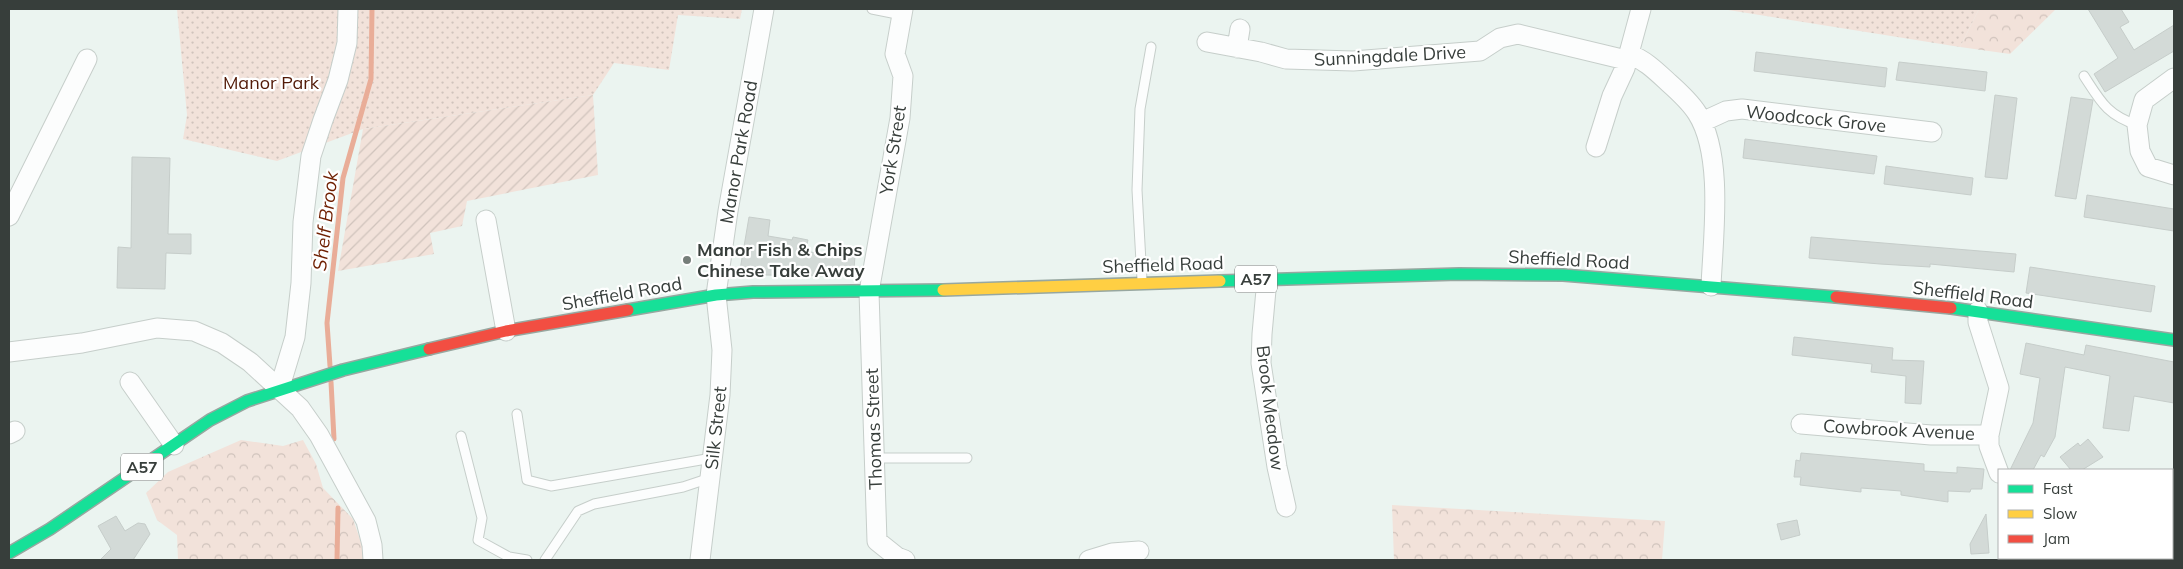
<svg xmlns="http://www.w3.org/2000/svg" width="2183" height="569" font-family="Mulish,sans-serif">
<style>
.forest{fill:url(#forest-crowns)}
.park{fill:url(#park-dots)}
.garden{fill:url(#garden-furrows)}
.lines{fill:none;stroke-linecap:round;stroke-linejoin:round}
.stream{stroke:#e9ad98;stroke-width:5}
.building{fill:#d3dad7;stroke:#c6cdca}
.lane-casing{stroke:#c6ceca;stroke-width:11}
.street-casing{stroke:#c6ceca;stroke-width:21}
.fast-casing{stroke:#97a7a0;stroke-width:14}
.slow-casing{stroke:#97a7a0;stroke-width:14}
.jam-casing{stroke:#97a7a0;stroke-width:14}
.lane{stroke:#fcfdfd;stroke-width:9}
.street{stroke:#fcfdfd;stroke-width:19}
.fast{stroke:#16e098;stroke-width:11}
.slow{stroke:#ffcf43;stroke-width:11}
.jam{stroke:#f24e42;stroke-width:11}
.poi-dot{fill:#767e7a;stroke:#fff;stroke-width:2}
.labels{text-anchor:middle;stroke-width:4.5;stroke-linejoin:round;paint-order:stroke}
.shield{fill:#fff;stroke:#737876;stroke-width:1}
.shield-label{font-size:16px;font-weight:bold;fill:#373e3b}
.street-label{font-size:18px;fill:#373e3b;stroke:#fff}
.park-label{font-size:18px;fill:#521a07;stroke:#fff}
.poi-label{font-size:18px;font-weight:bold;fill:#373e3b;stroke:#fff;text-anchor:start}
.water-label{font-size:19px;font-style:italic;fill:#6e1f00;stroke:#fff}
</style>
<defs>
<pattern id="forest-crowns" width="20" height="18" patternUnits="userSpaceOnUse" patternTransform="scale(1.25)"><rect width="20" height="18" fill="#f2e2da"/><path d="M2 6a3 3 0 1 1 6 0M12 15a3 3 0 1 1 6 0" fill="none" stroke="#d0c3bc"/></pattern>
<pattern id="park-dots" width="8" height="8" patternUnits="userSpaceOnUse" patternTransform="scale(1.25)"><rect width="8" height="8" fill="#f2e2da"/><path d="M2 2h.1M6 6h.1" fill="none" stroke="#d0c3bc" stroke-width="1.8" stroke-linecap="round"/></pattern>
<pattern id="garden-furrows" width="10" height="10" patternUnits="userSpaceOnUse" patternTransform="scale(1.25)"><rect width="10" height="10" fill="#f2e2da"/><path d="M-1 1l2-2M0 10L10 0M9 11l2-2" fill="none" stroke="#d0c3bc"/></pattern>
</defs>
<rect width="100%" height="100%" fill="#ebf4f0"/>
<path class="forest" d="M 1979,9 L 2056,9 L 2010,54 L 1960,47 Z
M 241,440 L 283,446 L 303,440 L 316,464 L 323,488 L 353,519 L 367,560 L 178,560 L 177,535 L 157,520 L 146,493 L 168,472 Z
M 1392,505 L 1665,521 L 1662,560 L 1394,560 Z"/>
<path class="park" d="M 177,9 L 742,9 L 740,19 L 678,15 L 669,70 L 614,63 L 593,95 L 363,129 L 277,161 L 183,139 L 187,115 Z
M 1722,9 L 1979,9 L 1960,47 Z"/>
<path class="garden" d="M 593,95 L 598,175 L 467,201 L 462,226 L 430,233 L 434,254 L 338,271 L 363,129 Z"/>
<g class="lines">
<path class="stream" d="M 330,366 L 327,323 L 343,178 L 371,79 L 372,9
M 331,382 L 334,439
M 337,560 L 338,508"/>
</g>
<path class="building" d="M 2088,9 L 2121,9 L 2129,22 L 2120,27 L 2134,50 L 2174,25 L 2174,51 L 2105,92 L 2094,74 L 2118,58 Z
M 1756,52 L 1887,68 L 1885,87 L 1754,71 Z
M 1899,62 L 1987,72 L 1985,91 L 1896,80 Z
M 1995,95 L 2017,98 L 2007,179 L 1985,177 Z
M 2071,97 L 2093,100 L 2076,199 L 2055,196 Z
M 1745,139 L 1877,156 L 1874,174 L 1743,158 Z
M 132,157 L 170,158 L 168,234 L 191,234 L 191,254 L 166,253 L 165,289 L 117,288 L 118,247 L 131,248 Z
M 1886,166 L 1973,178 L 1971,195 L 1884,184 Z
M 2087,195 L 2174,209 L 2174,231 L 2084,217 Z
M 749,217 L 770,220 L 768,236 L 792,240 L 793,237 L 808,240 L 805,251 L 822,254 L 855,255 L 854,270 L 847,270 L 847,275 L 818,276 L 766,275 L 740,270 Z
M 1811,237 L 2016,254 L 2014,272 L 1930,264 L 1930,267 L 1880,264 L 1809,258 Z
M 2030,267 L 2155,286 L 2151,312 L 2026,293 Z
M 1794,337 L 1893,348 L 1892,360 L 1924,361 L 1921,404 L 1905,403 L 1906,376 L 1871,372 L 1872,364 L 1792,355 Z
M 2026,343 L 2084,355 L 2086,345 L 2174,362 L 2174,403 L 2134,396 L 2129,431 L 2103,428 L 2110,376 L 2065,367 L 2055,437 L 2044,457 L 2041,455 L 2033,470 L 2010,470 L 2033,423 L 2040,378 L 2020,374 Z
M 2088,439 L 2103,457 L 2082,470 L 2071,470 L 2060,457 L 2078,443 L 2080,446 Z
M 1801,453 L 1924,464 L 1924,471 L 1957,473 L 1957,467 L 1984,469 L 1982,489 L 1971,489 L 1970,492 L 1948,491 L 1948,502 L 1901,495 L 1901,491 L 1861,488 L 1861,492 L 1800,485 L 1801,477 L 1794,477 L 1796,460 L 1800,461 Z
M 1986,514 L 1989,553 L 1971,554 L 1970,544 Z
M 116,516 L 125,531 L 138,523 L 145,524 L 150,534 L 133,560 L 100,560 L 111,549 L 98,526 Z
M 1797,520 L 1800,535 L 1781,540 L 1777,524 Z"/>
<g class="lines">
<g class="lane-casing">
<path id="lane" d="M 872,9 L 902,15
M 2084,76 C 2101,102 2107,115 2137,125
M 1142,280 L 1137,190 L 1140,109 L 1151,47
M 517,414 L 527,480 L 551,486 L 712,458
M 461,436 L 482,518 L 478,540 L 509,557 L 527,560
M 875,458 L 967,458
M 545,560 L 578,511 L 594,504 L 683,487 L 710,478"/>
</g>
<g class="street-casing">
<path id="street" d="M 903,9 L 895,54 L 903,76 L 900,118 L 869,292 L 877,541 L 897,557 L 905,560
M 1207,42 L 1261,52 L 1286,59 L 1353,61 L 1480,51 L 1500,38 L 1518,34 L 1626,60
M 1237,48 L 1240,29
M 1629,54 C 1645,60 1656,71 1669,83 C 1678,91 1690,102 1697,113 C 1724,155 1713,238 1711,286
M 2174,78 L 2144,100 L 2137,125 L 2140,151 L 2148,167 L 2174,175
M 1702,122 L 1726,111 L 1742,109 L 1932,132
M 1596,147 L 1612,96 L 1625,68 L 1641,9
M 9,216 L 87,59
M 486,220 L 506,331
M 1267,279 L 1262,334 L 1261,363 L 1277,467 L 1286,507
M 9,352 L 82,343 L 157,328 L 194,331 L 222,343 L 250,362 L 300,408 L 319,435 L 366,521 L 372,545 L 373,560
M 130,382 L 174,445
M 279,390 L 295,337 L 301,283 L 303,222 L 311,156 L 323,120 L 338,80 L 347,43 L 348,9
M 1801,424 L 1931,435 L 1989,435 L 1999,388 L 1978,322 L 1978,311
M 9,434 L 15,431
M 1989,435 L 1989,446 L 1999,473
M 700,560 L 720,395 L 722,350 L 716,295 L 728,211 L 764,9
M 1089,560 L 1112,553 L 1139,551"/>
</g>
<g class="fast-casing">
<path id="fast" d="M 1220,281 L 1459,274 L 1563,275 L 1836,297
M 1951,308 L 2174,340
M 628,310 L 716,295 L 753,292 L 943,290
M 9,553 L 50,529 L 210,420 L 247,401 L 343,370 L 429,349"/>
</g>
<g class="slow-casing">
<path id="slow" d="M 943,290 L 1220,281"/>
</g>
<g class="jam-casing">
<path id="jam" d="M 1836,297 L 1951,308
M 429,349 L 506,331 L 628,310"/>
</g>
<use href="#lane" class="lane"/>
<use href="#street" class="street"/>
<use href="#fast" class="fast"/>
<use href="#slow" class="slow"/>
<use href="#jam" class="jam"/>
</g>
<circle class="poi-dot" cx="687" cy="260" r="5"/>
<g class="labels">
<g class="shield">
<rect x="1235" y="265.5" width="42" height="27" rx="4"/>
<rect x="121" y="453.5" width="42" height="27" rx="4"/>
</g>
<g class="shield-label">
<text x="1256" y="285">A57</text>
<text x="142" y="473">A57</text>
</g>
<g class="street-label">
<text transform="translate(1390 56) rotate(-3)" y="6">Sunningdale Drive</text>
<text transform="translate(1816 119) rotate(6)" y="6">Woodcock Grove</text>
<text transform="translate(893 150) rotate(-81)" y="6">York Street</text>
<text transform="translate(739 152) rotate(-80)" y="6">Manor Park Road</text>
<text transform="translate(1569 260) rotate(3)" y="6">Sheffield Road</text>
<text transform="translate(1163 265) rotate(-2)" y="6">Sheffield Road</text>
<text transform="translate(622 294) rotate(-10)" y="6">Sheffield Road</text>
<text transform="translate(1973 295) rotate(7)" y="6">Sheffield Road</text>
<text transform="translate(1270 408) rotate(83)" y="6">Brook Meadow</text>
<text transform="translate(716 428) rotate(-84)" y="6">Silk Street</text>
<text transform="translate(874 429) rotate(-92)" y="6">Thomas Street</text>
<text transform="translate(1899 430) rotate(3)" y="6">Cowbrook Avenue</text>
</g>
<g class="park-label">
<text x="271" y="89">Manor Park</text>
</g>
<g class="poi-label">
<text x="697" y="256">Manor Fish &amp; Chips<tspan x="697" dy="21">Chinese Take Away</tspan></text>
</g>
<g class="water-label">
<text transform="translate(325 221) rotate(-83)" y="7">Shelf Brook</text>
</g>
</g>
<rect width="2183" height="569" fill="none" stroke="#373e3b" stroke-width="20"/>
<rect x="1998" y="469" width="175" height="90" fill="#ffffff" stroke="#afb2b1"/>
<rect x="2008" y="485" width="25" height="8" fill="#16e098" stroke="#afb2b1"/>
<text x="2043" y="494" font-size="15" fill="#373e3b">Fast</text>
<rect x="2008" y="510" width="25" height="8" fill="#ffcf43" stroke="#afb2b1"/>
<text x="2043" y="519" font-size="15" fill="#373e3b">Slow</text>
<rect x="2008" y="535" width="25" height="8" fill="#f24e42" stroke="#afb2b1"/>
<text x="2043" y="544" font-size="15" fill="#373e3b">Jam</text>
</svg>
